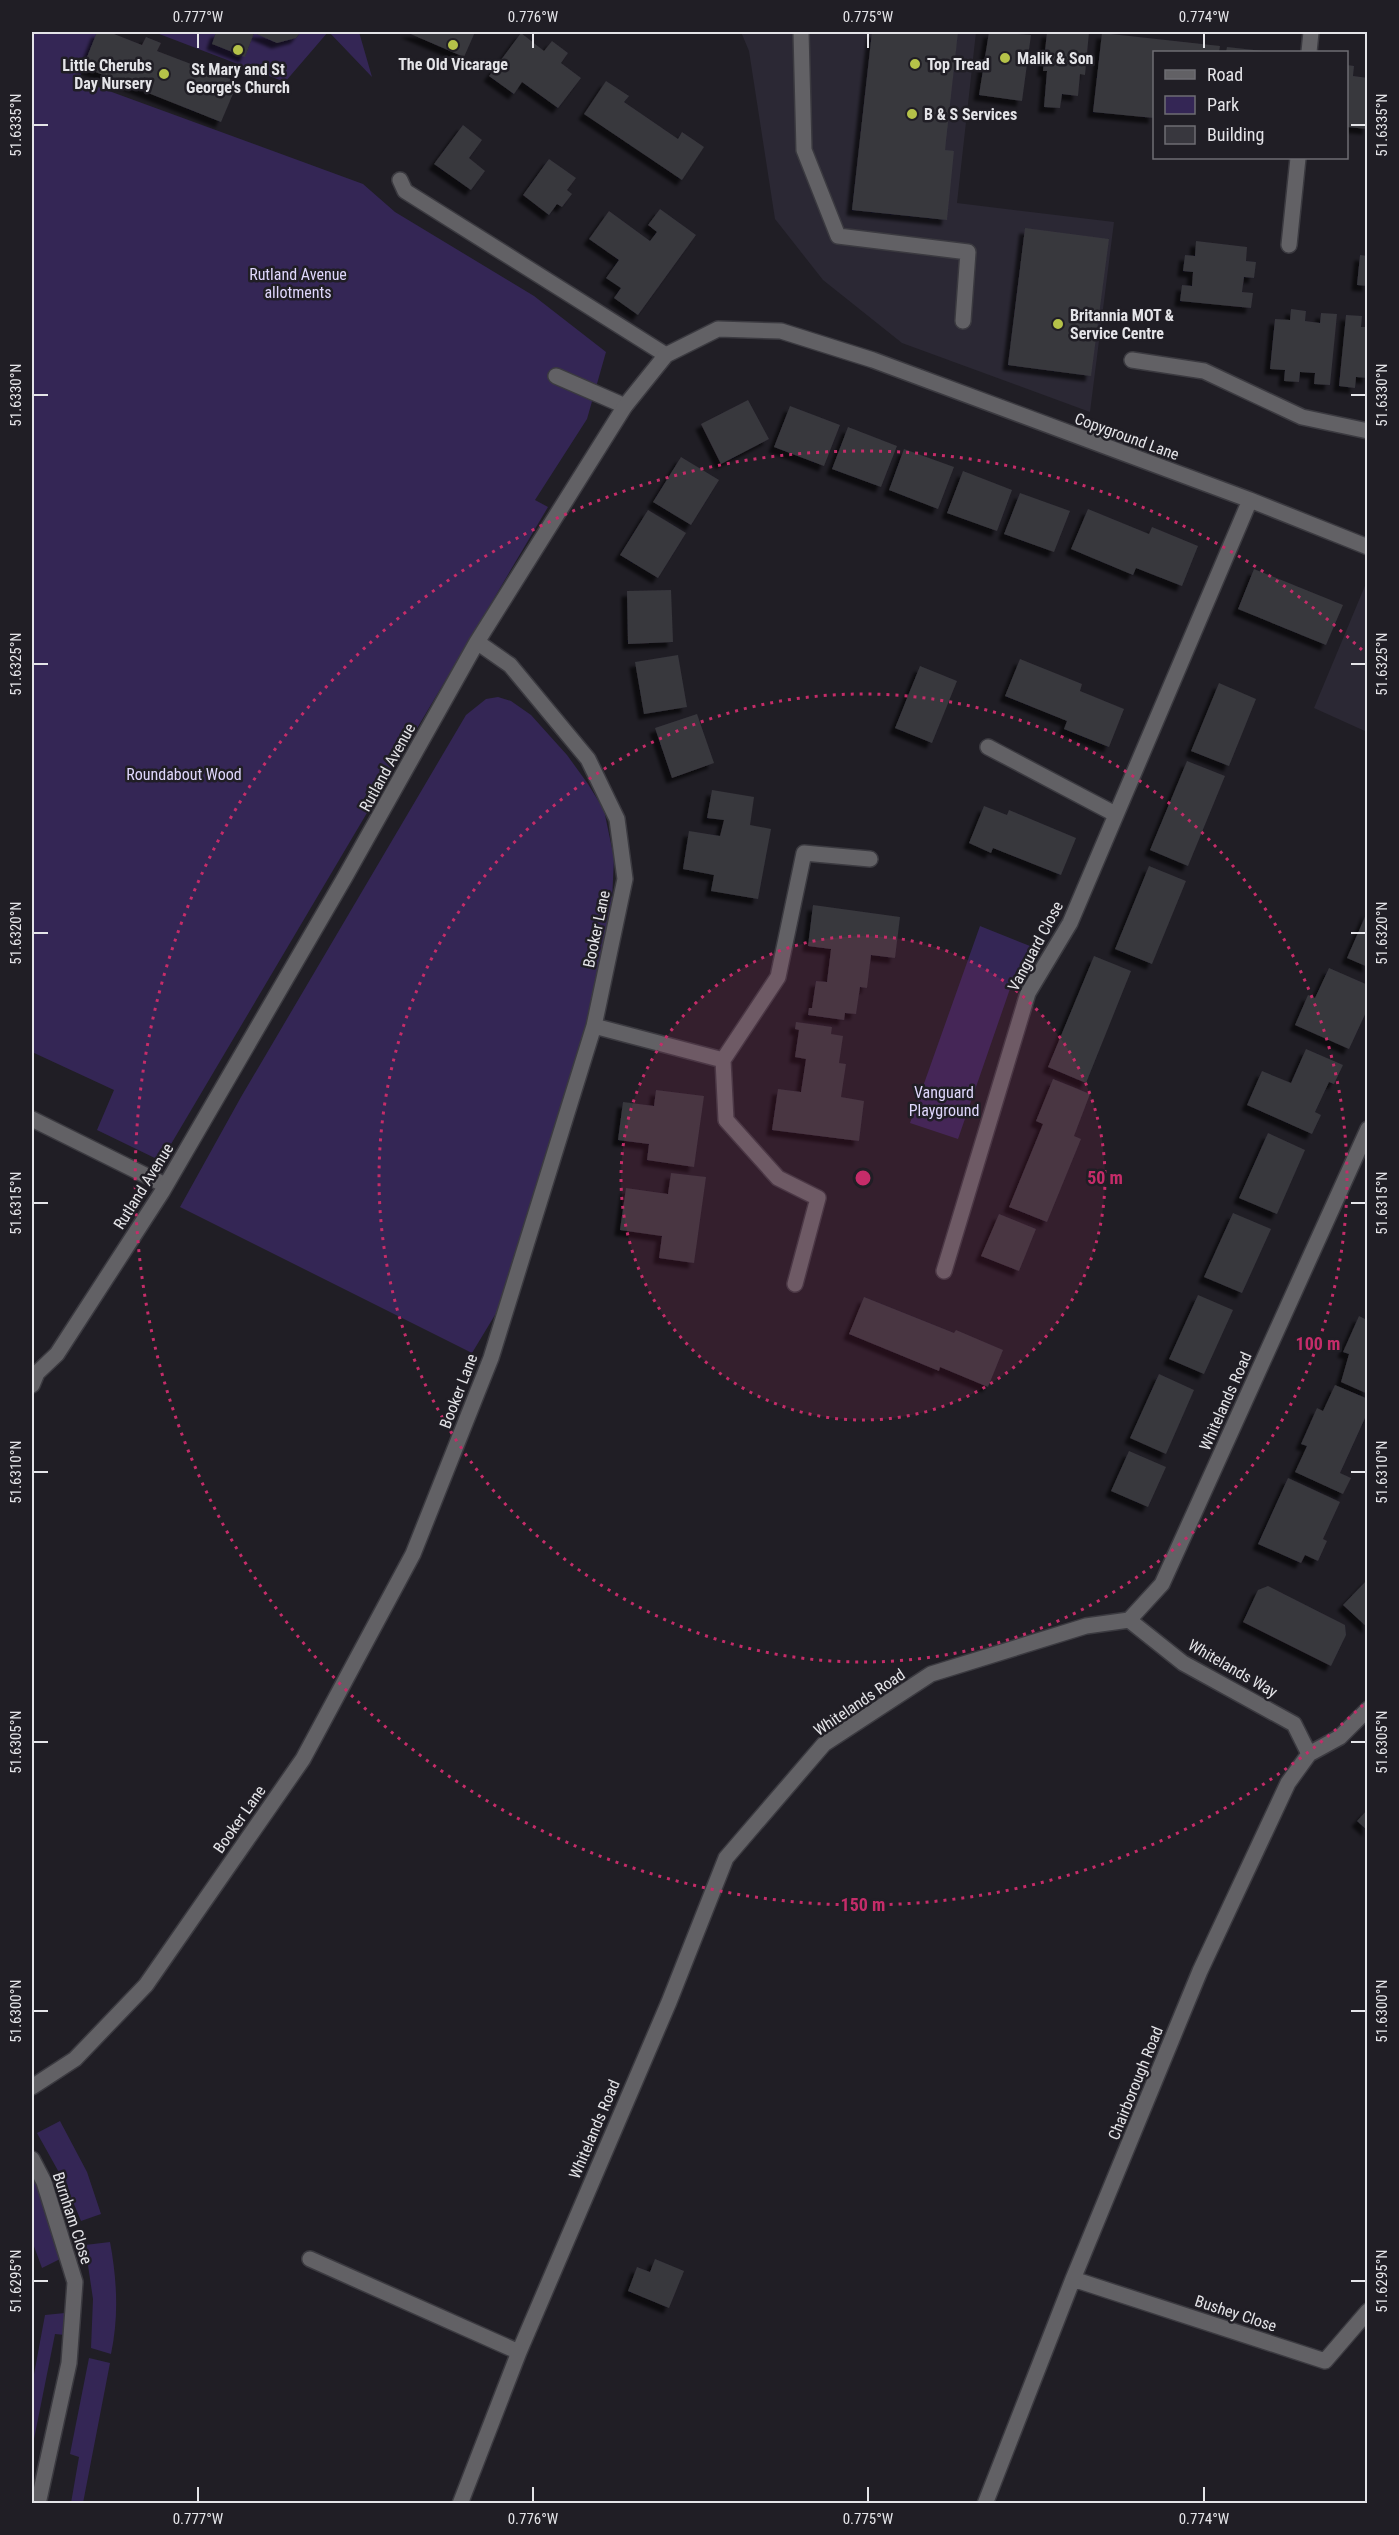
<svg xmlns="http://www.w3.org/2000/svg" width="1399" height="2535" font-family="'Roboto Condensed',sans-serif">
<style>
.built{fill:#2b2834}
.green{fill:#342655}
.building{fill:#38373e;filter:url(#shadow)}
.lines{fill:none;stroke-linecap:round;stroke-linejoin:round}
.lane-casing{stroke:#3b3a40;stroke-width:18}
.street-casing{stroke:#3b3a40;stroke-width:18}
.lane{stroke:#626165;stroke-width:15}
.street{stroke:#626165;stroke-width:15}
.ticks{fill:none;stroke:#e4e4e8;stroke-width:2}
.ring{fill:none;stroke:#c52c69;stroke-width:3;stroke-dasharray:3 6}
.poi-dot{fill:#b5c249;stroke:#201e25;stroke-width:2}
.labels{text-anchor:middle;stroke-width:5;stroke-linejoin:round;paint-order:stroke}
.poi-label{font-size:16px;font-weight:bold;fill:#e4e4e8;stroke:#201e25;text-anchor:start}
.park-label{font-size:16px;fill:#dfd7fc;stroke:#201e25}
.street-label{font-size:16px;fill:#e4e4e8;stroke:#201e25}
.centre{fill:#c52c69;stroke:#201e25;stroke-width:3}
.ring-label{font-size:18px;text-anchor:middle;font-weight:bold;fill:#c52c69;stroke:#201e25;stroke-width:5;stroke-linejoin:round;paint-order:stroke}
.neatline{fill:none;stroke:#e4e4e8;stroke-width:2}
.ticks-label{font-size:15px;text-anchor:middle;fill:#e4e4e8}
</style>
<defs>
<filter id="shadow"><feDropShadow dx="-5.5" dy="5.5" stdDeviation="1.5" flood-color="#0009"/></filter>
</defs>
<rect width="100%" height="100%" fill="#201e25"/>
<path class="built" d="M 741,32 L 976,32 L 957,203 L 1114,222 L 1090,412 L 902,343 L 823,280 L 775,219 L 749,51 Z
M 1367,581 L 1368,732 L 1367,732 L 1314,708 Z"/>
<path class="green" d="M 32,32 L 97,32 L 79,80 L 363,184 L 395,212 L 534,296 L 606,352 L 587,419 L 535,500 L 548,507 L 161,1161 L 97,1130 L 114,1090 L 32,1052 Z
M 154,32 L 216,32 L 212,44 L 245,56 L 254,33 L 277,42 L 296,38 L 301,32 L 328,32 L 285,82 Z
M 329,32 L 359,32 L 372,77 Z
M 498,697 L 511,701 L 531,715 L 567,755 L 588,784 L 604,810 L 614,858 L 612,901 L 586,1033 L 504,1300 L 472,1353 L 180,1207 L 241,1097 L 466,715 L 486,699 Z
M 980,926 L 1030,946 L 1012,983 L 958,1139 L 910,1123 Z
M 60,2121 L 87,2172 L 101,2214 L 81,2221 L 66,2185 L 37,2133 Z
M 32,2172 L 57,2235 L 60,2259 L 42,2268 L 32,2241 Z
M 110,2242 C 117,2280 119,2316 111,2354 L 91,2348 L 93,2299 L 85,2245 Z
M 65,2313 L 65,2335 L 55,2334 L 32,2449 L 32,2385 L 45,2315 Z
M 89,2358 L 110,2363 L 83,2503 L 71,2503 L 79,2457 L 70,2454 Z"/>
<path class="building" d="M 97,32 L 109,32 L 142,45 L 146,37 L 161,43 L 157,51 L 238,82 L 221,122 L 83,67 Z
M 216,32 L 301,32 L 296,38 L 277,43 L 254,33 L 245,57 L 212,44 Z
M 406,32 L 475,32 L 464,57 Z
M 872,32 L 958,32 L 945,150 L 954,151 L 947,220 L 852,210 Z
M 989,32 L 1031,35 L 1022,101 L 979,95 Z
M 1047,32 L 1089,32 L 1085,75 L 1080,74 L 1078,96 L 1062,94 L 1060,108 L 1044,107 L 1047,71 L 1043,71 Z
M 521,33 L 544,51 L 552,41 L 568,53 L 561,63 L 581,78 L 558,108 L 522,82 L 514,94 L 489,76 Z
M 1102,33 L 1220,46 L 1219,52 L 1154,52 L 1154,118 L 1093,112 Z
M 1227,47 L 1263,51 L 1263,52 L 1226,52 Z
M 1347,65 L 1354,66 L 1353,76 L 1368,78 L 1368,129 L 1347,127 Z
M 606,81 L 629,96 L 624,102 L 678,139 L 682,132 L 704,147 L 682,180 L 584,114 Z
M 463,125 L 482,140 L 469,158 L 485,171 L 471,190 L 434,164 Z
M 549,159 L 576,178 L 567,190 L 572,194 L 562,207 L 557,204 L 549,215 L 523,195 Z
M 660,209 L 696,235 L 638,315 L 614,298 L 621,288 L 606,278 L 619,260 L 589,239 L 609,211 L 650,241 L 657,232 L 648,225 Z
M 1025,228 L 1109,239 L 1091,376 L 1008,365 Z
M 1196,241 L 1247,247 L 1246,261 L 1256,262 L 1254,278 L 1244,277 L 1242,292 L 1253,293 L 1251,308 L 1180,301 L 1182,285 L 1192,286 L 1193,272 L 1183,271 L 1185,255 L 1195,256 Z
M 1360,255 L 1368,256 L 1368,286 L 1357,285 Z
M 1291,309 L 1306,311 L 1305,321 L 1320,323 L 1321,313 L 1337,314 L 1330,385 L 1314,384 L 1315,373 L 1300,372 L 1299,382 L 1284,381 L 1285,370 L 1270,369 L 1275,319 L 1290,320 Z
M 1346,315 L 1362,316 L 1361,327 L 1368,327 L 1368,378 L 1356,377 L 1355,388 L 1339,386 Z
M 748,400 L 769,439 L 721,464 L 701,424 Z
M 790,406 L 840,425 L 824,466 L 774,447 Z
M 848,427 L 897,446 L 881,487 L 832,469 Z
M 904,449 L 954,467 L 938,509 L 889,490 Z
M 681,457 L 719,480 L 691,525 L 653,502 Z
M 963,471 L 1012,490 L 997,531 L 947,513 Z
M 1020,493 L 1070,511 L 1054,552 L 1004,534 Z
M 1088,509 L 1149,534 L 1152,527 L 1198,546 L 1182,586 L 1136,568 L 1133,575 L 1071,549 Z
M 648,510 L 686,533 L 658,578 L 620,555 Z
M 1254,569 L 1343,605 L 1326,645 L 1238,609 Z
M 671,590 L 673,642 L 628,644 L 627,591 Z
M 678,655 L 687,707 L 644,714 L 635,662 Z
M 1020,659 L 1082,684 L 1080,691 L 1124,709 L 1109,747 L 1064,729 L 1067,721 L 1005,696 Z
M 920,666 L 957,681 L 932,743 L 895,728 Z
M 1219,683 L 1256,699 L 1229,766 L 1191,751 Z
M 697,714 L 714,763 L 672,778 L 655,728 Z
M 1187,761 L 1225,776 L 1188,866 L 1150,850 Z
M 712,790 L 754,797 L 750,825 L 771,829 L 758,899 L 711,891 L 714,875 L 683,869 L 689,831 L 720,836 L 724,820 L 707,818 Z
M 984,806 L 1007,815 L 1009,810 L 1076,838 L 1061,875 L 993,848 L 991,853 L 969,843 Z
M 1149,866 L 1186,881 L 1152,964 L 1115,949 Z
M 813,905 L 900,917 L 895,958 L 871,955 L 867,988 L 860,987 L 856,1014 L 845,1013 L 844,1020 L 808,1015 L 809,1008 L 812,1008 L 816,981 L 827,982 L 831,949 L 808,946 Z
M 1368,910 L 1368,967 L 1347,958 Z
M 1094,956 L 1131,971 L 1086,1083 L 1048,1067 Z
M 1329,968 L 1368,985 L 1368,1008 L 1349,1049 L 1295,1025 L 1308,995 L 1315,998 Z
M 796,1022 L 832,1027 L 831,1034 L 843,1036 L 839,1063 L 846,1064 L 841,1097 L 864,1101 L 859,1141 L 772,1130 L 778,1089 L 801,1092 L 806,1059 L 795,1057 L 799,1030 L 795,1029 Z
M 1306,1049 L 1343,1065 L 1334,1084 L 1329,1082 L 1315,1112 L 1321,1115 L 1312,1134 L 1247,1105 L 1262,1071 L 1291,1083 Z
M 1053,1079 L 1090,1094 L 1074,1136 L 1081,1139 L 1047,1222 L 1009,1207 L 1043,1124 L 1036,1121 Z
M 656,1090 L 704,1096 L 694,1167 L 647,1160 L 649,1144 L 618,1140 L 623,1102 L 654,1106 Z
M 1268,1133 L 1305,1150 L 1277,1214 L 1239,1198 Z
M 671,1173 L 706,1177 L 694,1263 L 659,1258 L 662,1236 L 620,1230 L 626,1188 L 668,1194 Z
M 1233,1213 L 1271,1229 L 1242,1293 L 1204,1277 Z
M 999,1214 L 1036,1229 L 1019,1271 L 981,1256 Z
M 1198,1295 L 1233,1310 L 1204,1374 L 1169,1359 Z
M 864,1297 L 954,1333 L 956,1330 L 1003,1350 L 988,1387 L 940,1367 L 939,1371 L 849,1334 Z
M 1368,1313 L 1368,1394 L 1341,1382 L 1349,1354 L 1343,1352 L 1359,1316 L 1365,1319 Z
M 1159,1374 L 1194,1390 L 1166,1454 L 1130,1438 Z
M 1335,1385 L 1368,1399 L 1368,1419 L 1365,1418 L 1340,1473 L 1351,1478 L 1343,1494 L 1295,1472 L 1307,1446 L 1301,1444 L 1317,1408 L 1323,1411 Z
M 1129,1451 L 1166,1467 L 1148,1507 L 1111,1491 Z
M 1288,1478 L 1340,1502 L 1323,1539 L 1327,1541 L 1318,1561 L 1305,1555 L 1301,1563 L 1258,1544 Z
M 1368,1579 L 1368,1628 L 1343,1605 Z
M 1268,1586 L 1345,1625 L 1346,1635 L 1331,1666 L 1243,1622 L 1258,1590 Z
M 1368,1809 L 1368,1831 L 1357,1821 Z
M 655,2259 L 684,2271 L 669,2308 L 628,2291 L 637,2267 L 650,2272 Z"/>
<g class="lines">
<g class="lane-casing">
<path id="lane" d="M 801,32 L 804,150 L 838,236 L 968,252 L 963,321
M 400,180 L 405,191 L 666,355
M 556,376 L 625,406
M 32,1119 L 165,1185"/>
</g>
<g class="street-casing">
<path id="street" d="M 1309,52 L 1311,32
M 1289,245 L 1298,158
M 1132,360 L 1204,371 L 1302,417 L 1368,431
M 988,747 L 1115,814
M 594,1026 L 723,1060
M 944,1271 L 1028,993 L 1070,923 L 1250,500
M 795,1284 L 818,1198 L 778,1178 L 726,1120 L 723,1060 L 778,977 L 804,853 L 870,859
M 32,1385 L 37,1373 L 57,1354 L 162,1192 L 345,877 L 477,642 L 625,406 L 666,355 L 718,329 L 781,331 L 873,360 L 1250,500 L 1368,547
M 1129,1620 L 1183,1663 L 1294,1724 L 1309,1754
M 32,2087 L 75,2059 L 146,1985 L 303,1759 L 413,1554 L 491,1358 L 594,1026 L 625,879 L 617,819 L 588,759 L 510,665 L 477,642
M 32,2159 L 44,2182 L 75,2282 L 69,2363 L 38,2504
M 310,2259 L 519,2352
M 1073,2279 L 1325,2361 L 1368,2311
M 460,2504 L 519,2352 L 669,2002 L 726,1858 L 824,1744 L 931,1674 L 1086,1626 L 1129,1620 L 1162,1584 L 1368,1129
M 985,2504 L 1073,2279 L 1200,1971 L 1288,1783 L 1309,1754 L 1340,1737 L 1368,1709"/>
</g>
<use href="#lane" class="lane"/>
<use href="#street" class="street"/>
</g>
<path class="ticks" d="M 198,33 L 198,48M 533,33 L 533,48M 868,33 L 868,48M 1204,33 L 1204,48M 33,125 L 48,125M 1351,125 L 1366,125M 33,395 L 48,395M 1351,395 L 1366,395M 33,664 L 48,664M 1351,664 L 1366,664M 33,933 L 48,933M 1351,933 L 1366,933M 33,1203 L 48,1203M 1351,1203 L 1366,1203M 33,1472 L 48,1472M 1351,1472 L 1366,1472M 33,1742 L 48,1742M 1351,1742 L 1366,1742M 33,2011 L 48,2011M 1351,2011 L 1366,2011M 33,2281 L 48,2281M 1351,2281 L 1366,2281M 198,2487 L 198,2502M 533,2487 L 533,2502M 868,2487 L 868,2502M 1204,2487 L 1204,2502"/>
<circle cx="863" cy="1178" r="242" fill="#c52c69" fill-opacity=".12"/>
<g class="ring">
<circle cx="863" cy="1178" r="242"/>
<circle cx="863" cy="1178" r="484"/>
<path d="M1363 1705A727 727 0 1 1 1363 651"/>
</g>
<g class="poi-dot">
<circle cx="453" cy="45" r="6"/>
<circle cx="238" cy="50" r="6"/>
<circle cx="1005" cy="58" r="6"/>
<circle cx="915" cy="64" r="6"/>
<circle cx="164" cy="74" r="6"/>
<circle cx="912" cy="114" r="6"/>
<circle cx="1058" cy="324" r="6"/>
</g>
<g class="labels">
<g class="poi-label">
<text x="1017" y="64">Malik &amp; Son</text>
<text x="453" y="70" text-anchor="middle">The Old Vicarage</text>
<text x="927" y="70">Top Tread</text>
<text x="152" y="71" text-anchor="end">Little Cherubs<tspan x="152" dy="18">Day Nursery</tspan></text>
<text x="238" y="75" text-anchor="middle">St Mary and St<tspan x="238" dy="18">George's Church</tspan></text>
<text x="924" y="120">B &amp; S Services</text>
<text x="1070" y="321">Britannia MOT &amp;<tspan x="1070" dy="18">Service Centre</tspan></text>
</g>
<g class="park-label">
<text x="298" y="280">Rutland Avenue<tspan x="298" dy="18">allotments</tspan></text>
<text x="184" y="780">Roundabout Wood</text>
<text x="944" y="1098">Vanguard<tspan x="944" dy="18">Playground</tspan></text>
</g>
<g class="street-label">
<text transform="translate(1127 436) rotate(20)" y="6">Copyground Lane</text>
<text transform="translate(387 767) rotate(-61)" y="6">Rutland Avenue</text>
<text transform="translate(596 929) rotate(-78)" y="6">Booker Lane</text>
<text transform="translate(1035 946) rotate(-62)" y="6">Vanguard Close</text>
<text transform="translate(143 1186) rotate(-58)" y="6">Rutland Avenue</text>
<text transform="translate(458 1391) rotate(-69)" y="6">Booker Lane</text>
<text transform="translate(1225 1401) rotate(-66)" y="6">Whitelands Road</text>
<text transform="translate(1233 1668) rotate(30)" y="6">Whitelands Way</text>
<text transform="translate(859 1702) rotate(-34)" y="6">Whitelands Road</text>
<text transform="translate(239 1819) rotate(-55)" y="6">Booker Lane</text>
<text transform="translate(1135 2083) rotate(-68)" y="6">Chairborough Road</text>
<text transform="translate(594 2129) rotate(-67)" y="6">Whitelands Road</text>
<text transform="translate(73 2218) rotate(72)" y="6">Burnham Close</text>
<text transform="translate(1236 2313) rotate(18)" y="6">Bushey Close</text>
</g>
</g>
<circle cx="863" cy="1178" r="9" class="centre"/>
<g class="ring-label">
<text x="1105" y="1184">50 m</text>
<text x="1318" y="1350">100 m</text>
<text x="863" y="1911">150 m</text>
</g>
<rect width="1399" height="2535" fill="none" stroke="#201e25" stroke-width="66"/>
<rect x="1153" y="51" width="195" height="108" fill="#201e25" stroke="#6e6d73" stroke-width="1.5"/>
<rect x="1165" y="70" width="30" height="9" fill="#626165" stroke="#6e6d73" stroke-width="1.5"/>
<text x="1207" y="81" font-size="18" fill="#e4e4e8">Road</text>
<rect x="1165" y="96" width="30" height="18" fill="#342655" stroke="#6e6d73" stroke-width="1.5"/>
<text x="1207" y="111" font-size="18" fill="#e4e4e8">Park</text>
<rect x="1165" y="126" width="30" height="18" fill="#38373e" stroke="#6e6d73" stroke-width="1.5"/>
<text x="1207" y="141" font-size="18" fill="#e4e4e8">Building</text>
<rect x="33" y="33" width="1333" height="2469" class="neatline"/>
<g class="ticks-label">
<text x="198" y="22">0.777°W</text>
<text x="533" y="22">0.776°W</text>
<text x="868" y="22">0.775°W</text>
<text x="1204" y="22">0.774°W</text>
<text transform="translate(16 125) rotate(-90)" y="5">51.6335°N</text>
<text transform="translate(1382 125) rotate(-90)" y="5">51.6335°N</text>
<text transform="translate(16 395) rotate(-90)" y="5">51.6330°N</text>
<text transform="translate(1382 395) rotate(-90)" y="5">51.6330°N</text>
<text transform="translate(16 664) rotate(-90)" y="5">51.6325°N</text>
<text transform="translate(1382 664) rotate(-90)" y="5">51.6325°N</text>
<text transform="translate(16 933) rotate(-90)" y="5">51.6320°N</text>
<text transform="translate(1382 933) rotate(-90)" y="5">51.6320°N</text>
<text transform="translate(16 1203) rotate(-90)" y="5">51.6315°N</text>
<text transform="translate(1382 1203) rotate(-90)" y="5">51.6315°N</text>
<text transform="translate(16 1472) rotate(-90)" y="5">51.6310°N</text>
<text transform="translate(1382 1472) rotate(-90)" y="5">51.6310°N</text>
<text transform="translate(16 1742) rotate(-90)" y="5">51.6305°N</text>
<text transform="translate(1382 1742) rotate(-90)" y="5">51.6305°N</text>
<text transform="translate(16 2011) rotate(-90)" y="5">51.6300°N</text>
<text transform="translate(1382 2011) rotate(-90)" y="5">51.6300°N</text>
<text transform="translate(16 2281) rotate(-90)" y="5">51.6295°N</text>
<text transform="translate(1382 2281) rotate(-90)" y="5">51.6295°N</text>
<text x="198" y="2524">0.777°W</text>
<text x="533" y="2524">0.776°W</text>
<text x="868" y="2524">0.775°W</text>
<text x="1204" y="2524">0.774°W</text>
</g>
</svg>
